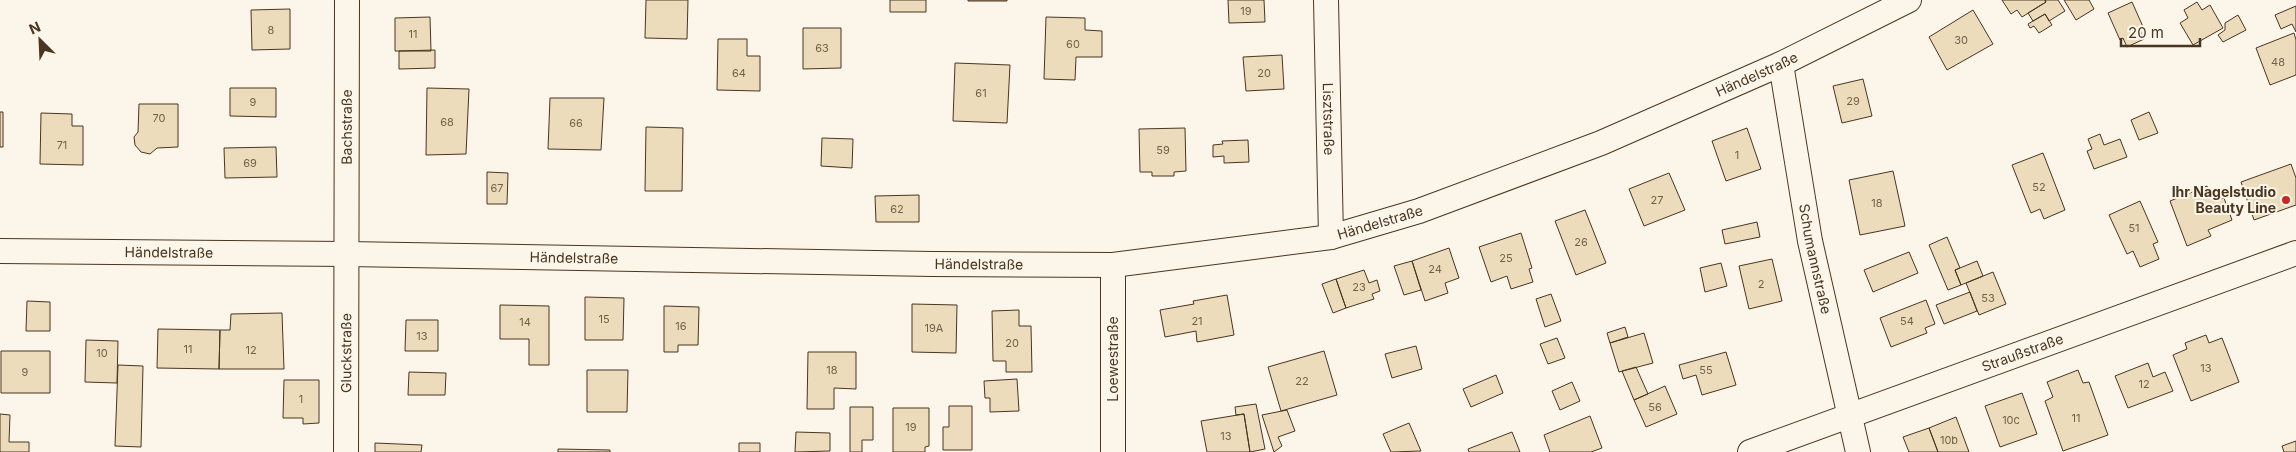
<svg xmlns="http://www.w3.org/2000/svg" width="2296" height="452" font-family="Inter,sans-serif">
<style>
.building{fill:#ecdcbc;stroke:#4a3520}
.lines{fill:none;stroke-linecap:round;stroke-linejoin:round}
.street-casing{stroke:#4a3520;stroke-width:26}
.street{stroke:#fbf6e9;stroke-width:24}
.poi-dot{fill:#c62828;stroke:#fbf6e9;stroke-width:2}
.labels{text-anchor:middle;stroke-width:4;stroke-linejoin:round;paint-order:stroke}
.number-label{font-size:11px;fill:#725f47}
.street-label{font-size:14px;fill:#4a3520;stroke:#fbf6e9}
.poi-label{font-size:14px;font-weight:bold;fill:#4a3520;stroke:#fbf6e9;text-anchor:end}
</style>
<rect width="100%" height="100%" fill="#fbf6e9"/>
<path class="building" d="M 646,0 L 688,0 L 687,39 L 645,38 Z
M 890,0 L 926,0 L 926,12 L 890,12 Z
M 968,0 L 1007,0 L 1007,1 L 968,1 Z
M 1228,0 L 1264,0 L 1265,22 L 1229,23 Z
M 2002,0 L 2045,0 L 2046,2 L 2022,17 L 2017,10 L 2011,14 Z
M 2045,0 L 2058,0 L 2065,11 L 2049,21 L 2045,14 L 2033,21 L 2028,13 L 2046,2 Z
M 2064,0 L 2089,0 L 2094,9 L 2076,20 Z
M 2132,2 L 2144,29 L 2140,30 L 2144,39 L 2127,47 L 2123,38 L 2120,40 L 2108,13 Z
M 2197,2 L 2202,10 L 2210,5 L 2223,28 L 2193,45 L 2180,23 L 2188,18 L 2184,10 Z
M 2296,6 L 2296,32 L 2292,24 L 2281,29 L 2275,15 Z
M 290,9 L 290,49 L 252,50 L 251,10 Z
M 1973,10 L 1993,44 L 1947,70 L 1929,37 Z
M 2045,14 L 2052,25 L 2039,33 L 2034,26 L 2030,28 L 2028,24 Z
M 2238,15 L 2246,30 L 2223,42 L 2218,35 L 2225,30 L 2225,23 Z
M 430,17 L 431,51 L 395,51 L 395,18 Z
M 1046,17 L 1085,18 L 1085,30 L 1102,31 L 1102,57 L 1076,57 L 1075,80 L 1044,79 Z
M 803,28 L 841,28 L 841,68 L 803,69 Z
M 2294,33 L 2296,40 L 2296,75 L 2270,85 L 2256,48 Z
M 718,39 L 747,39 L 747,56 L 760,56 L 760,91 L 717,90 Z
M 435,50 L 435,68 L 399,69 L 399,51 Z
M 1282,55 L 1284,89 L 1246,91 L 1243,57 Z
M 955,63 L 1010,65 L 1007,123 L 953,121 Z
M 1863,79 L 1872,116 L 1842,123 L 1833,86 Z
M 230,88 L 276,88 L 276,117 L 230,116 Z
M 427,88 L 469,89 L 466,154 L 426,155 Z
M 550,98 L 604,98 L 601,150 L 548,149 Z
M 139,104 L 178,104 L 178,147 L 157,148 L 150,154 L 141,152 L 135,145 L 134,137 L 138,132 Z
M 0,112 L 3,112 L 3,147 L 0,147 Z
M 2149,112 L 2158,133 L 2139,140 L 2131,120 Z
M 41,113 L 72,114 L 72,126 L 83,126 L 83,165 L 40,164 Z
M 646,127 L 683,128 L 682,191 L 645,191 Z
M 1185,128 L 1186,171 L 1174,172 L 1174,176 L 1152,176 L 1152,172 L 1140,172 L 1139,129 Z
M 1747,128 L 1761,169 L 1726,181 L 1712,141 Z
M 2100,134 L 2104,145 L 2120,139 L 2127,157 L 2094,169 L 2087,151 L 2092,149 L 2088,139 Z
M 822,138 L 853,139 L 852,168 L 821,166 Z
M 1248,140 L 1249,162 L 1224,163 L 1224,156 L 1213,157 L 1213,145 L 1223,144 L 1222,141 Z
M 276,147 L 277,177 L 225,178 L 224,148 Z
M 2043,153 L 2065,210 L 2044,219 L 2040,209 L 2031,213 L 2012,165 Z
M 2291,164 L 2296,178 L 2296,205 L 2254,220 L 2241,182 Z
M 1893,171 L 1905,226 L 1860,235 L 1849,180 Z
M 487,172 L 508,173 L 507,204 L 487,204 Z
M 1669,173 L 1685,210 L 1644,226 L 1629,189 Z
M 2207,186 L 2213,201 L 2224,198 L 2232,220 L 2208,230 L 2211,236 L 2187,246 L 2170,201 Z
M 919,195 L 919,222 L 876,222 L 875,196 Z
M 2140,201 L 2158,242 L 2153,244 L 2159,259 L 2140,267 L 2133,251 L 2127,254 L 2109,215 Z
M 1585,210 L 1606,263 L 1576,275 L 1555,221 Z
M 1757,222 L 1760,237 L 1725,244 L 1722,230 Z
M 1521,233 L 1532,268 L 1529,269 L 1533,282 L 1511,289 L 1507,276 L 1491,282 L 1479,247 Z
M 1947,237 L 1960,268 L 1955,270 L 1961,285 L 1948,290 L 1929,245 Z
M 1449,248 L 1459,278 L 1445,283 L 1448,293 L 1425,301 L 1412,261 Z
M 1909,252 L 1918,273 L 1873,292 L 1864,270 Z
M 1772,259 L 1782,301 L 1749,309 L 1739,266 Z
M 1412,261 L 1421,290 L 1404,295 L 1394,266 Z
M 1977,261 L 1983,276 L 1961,285 L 1955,270 Z
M 1721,263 L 1727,286 L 1705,292 L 1700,268 Z
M 1364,270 L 1369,283 L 1377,280 L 1380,291 L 1372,294 L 1374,299 L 1346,308 L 1336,279 Z
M 1993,272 L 2006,304 L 1979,315 L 1966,283 Z
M 1336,279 L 1346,308 L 1333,313 L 1322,284 Z
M 1970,292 L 1977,311 L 1944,324 L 1936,305 Z
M 1551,294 L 1561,321 L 1545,327 L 1536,299 Z
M 1227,295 L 1234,335 L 1197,342 L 1196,331 L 1165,337 L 1160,310 L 1194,304 L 1193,301 Z
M 585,297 L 624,298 L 623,340 L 585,340 Z
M 1926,300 L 1935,324 L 1925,328 L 1927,333 L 1891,347 L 1880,318 Z
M 27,301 L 50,302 L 50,331 L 26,331 Z
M 912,304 L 957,305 L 956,353 L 912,352 Z
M 500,305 L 549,306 L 549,365 L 529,365 L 529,339 L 500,339 Z
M 664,306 L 699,307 L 698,345 L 678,345 L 678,352 L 664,352 Z
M 1019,310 L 1019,326 L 1031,326 L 1032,372 L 1006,372 L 1006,361 L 993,361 L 992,311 Z
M 282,313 L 284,369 L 219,369 L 220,330 L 230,330 L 231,314 Z
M 406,320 L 438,320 L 438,351 L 405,351 Z
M 1625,327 L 1628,337 L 1610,343 L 1607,333 Z
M 158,329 L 220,330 L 219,369 L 157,368 Z
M 1644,333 L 1653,363 L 1619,372 L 1610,343 Z
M 2206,335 L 2209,343 L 2222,338 L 2239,382 L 2191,401 L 2173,355 L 2187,349 L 2185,343 Z
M 1557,338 L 1565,358 L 1548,364 L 1540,344 Z
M 86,340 L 118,341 L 117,383 L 85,382 Z
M 1416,346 L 1422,369 L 1392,378 L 1385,354 Z
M 1,351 L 50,351 L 50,393 L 1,393 Z
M 1324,351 L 1337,395 L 1281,411 L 1268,367 Z
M 808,352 L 856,352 L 856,389 L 834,388 L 834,409 L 807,409 Z
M 1726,352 L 1736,385 L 1702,395 L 1696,375 L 1683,379 L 1679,365 Z
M 2148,363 L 2153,377 L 2165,372 L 2173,391 L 2128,408 L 2115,376 Z
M 118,365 L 143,366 L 141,447 L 115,446 Z
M 1636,367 L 1648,394 L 1634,400 L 1622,371 Z
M 587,370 L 628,370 L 627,412 L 587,412 Z
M 2078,370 L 2083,383 L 2089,382 L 2108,435 L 2063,451 L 2045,401 L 2053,397 L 2047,382 Z
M 409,372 L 446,373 L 445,395 L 408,395 Z
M 1496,375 L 1503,393 L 1471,407 L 1463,389 Z
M 1017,379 L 1019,411 L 990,412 L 990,398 L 985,398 L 984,381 Z
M 284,380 L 319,380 L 319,423 L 303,424 L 303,418 L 283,418 Z
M 1572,382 L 1580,401 L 1560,410 L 1552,391 Z
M 1665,386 L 1677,414 L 1646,427 L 1634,400 Z
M 2022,393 L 2037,434 L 2000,447 L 1985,406 Z
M 1256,404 L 1265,449 L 1250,452 L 1244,414 L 1236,415 L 1235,407 Z
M 949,406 L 972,406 L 972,450 L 943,450 L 943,427 L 949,427 Z
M 850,407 L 873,407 L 873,440 L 862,440 L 862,452 L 850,452 Z
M 893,408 L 929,408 L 929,446 L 925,447 L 925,452 L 893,452 Z
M 1287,410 L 1295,431 L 1278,437 L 1282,446 L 1274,452 L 1262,415 Z
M 0,414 L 10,415 L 9,442 L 29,442 L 29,452 L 0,452 Z
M 1244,414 L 1250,452 L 1207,452 L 1201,421 Z
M 1590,416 L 1602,448 L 1591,452 L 1550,452 L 1544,435 Z
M 1956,417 L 1969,452 L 1938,452 L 1929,428 Z
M 1409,423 L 1421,451 L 1391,452 L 1383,434 Z
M 1929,428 L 1938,452 L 1909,452 L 1903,437 Z
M 796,432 L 830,433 L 830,451 L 795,452 Z
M 1512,432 L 1520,452 L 1469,452 L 1468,449 Z
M 2296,441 L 2296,452 L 2284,452 L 2282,446 Z
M 375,443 L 422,445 L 421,452 L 375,452 Z
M 739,443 L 760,443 L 760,452 L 739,452 Z
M 558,449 L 610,450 L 610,452 L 558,452 Z"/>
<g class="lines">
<g class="street-casing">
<g id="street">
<path id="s1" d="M 1326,0 L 1331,237"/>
<path id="s2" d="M 1781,64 L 1810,241 L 1858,452"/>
<path id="s3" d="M 0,251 L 347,254 L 932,264 L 1113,265 L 1331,237 L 1419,211 L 1601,143 L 1781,64 L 1909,0"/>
<path id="s4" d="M 346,452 L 347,0"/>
<path d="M 1113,452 L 1113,265"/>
<path id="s5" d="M 1750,452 L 2296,253"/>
</g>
</g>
<use href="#street" class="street"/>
</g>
<circle class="poi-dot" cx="2286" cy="200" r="5"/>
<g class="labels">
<g class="number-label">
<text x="1246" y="15">19</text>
<text x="271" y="34">8</text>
<text x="413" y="38">11</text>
<text x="1961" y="44">30</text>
<text x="1073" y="48">60</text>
<text x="822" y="52">63</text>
<text x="2278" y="66">48</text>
<text x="739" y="77">64</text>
<text x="1264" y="77">20</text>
<text x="981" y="97">61</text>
<text x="1853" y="105">29</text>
<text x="253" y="106">9</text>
<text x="159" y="122">70</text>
<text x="447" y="126">68</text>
<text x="576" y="127">66</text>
<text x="62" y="149">71</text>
<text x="1163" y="154">59</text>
<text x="1737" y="159">1</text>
<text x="250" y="167">69</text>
<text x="2039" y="191">52</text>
<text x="497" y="192">67</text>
<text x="1657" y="204">27</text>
<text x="1877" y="207">18</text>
<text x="897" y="213">62</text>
<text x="2134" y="232">51</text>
<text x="1581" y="246">26</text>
<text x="1506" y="262">25</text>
<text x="1435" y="273">24</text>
<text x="1761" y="288">2</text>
<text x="1359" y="291">23</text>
<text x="1988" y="302">53</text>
<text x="604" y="323">15</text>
<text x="1197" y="325">21</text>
<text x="1907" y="325">54</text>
<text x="525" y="326">14</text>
<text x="681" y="330">16</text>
<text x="934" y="332">19A</text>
<text x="422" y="340">13</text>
<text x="1012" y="347">20</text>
<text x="188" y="353">11</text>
<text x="251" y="354">12</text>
<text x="102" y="357">10</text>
<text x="2206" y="372">13</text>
<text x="832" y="374">18</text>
<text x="1706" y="374">55</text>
<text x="25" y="376">9</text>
<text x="1302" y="385">22</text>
<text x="2144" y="388">12</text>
<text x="301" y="403">1</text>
<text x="1655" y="411">56</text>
<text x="2076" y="422">11</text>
<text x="2011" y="424">10c</text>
<text x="911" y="431">19</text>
<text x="1226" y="440">13</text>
<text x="1949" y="444">10b</text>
</g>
<g class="street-label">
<text dy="5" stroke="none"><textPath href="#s3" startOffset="1789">Händelstraße</textPath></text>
<text dy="5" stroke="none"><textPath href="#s1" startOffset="119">Lisztstraße</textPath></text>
<text dy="5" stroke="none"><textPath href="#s4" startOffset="325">Bachstraße</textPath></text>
<text dy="5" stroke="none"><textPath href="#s3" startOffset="1384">Händelstraße</textPath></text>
<text dy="5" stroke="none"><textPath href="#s3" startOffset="169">Händelstraße</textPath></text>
<text dy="5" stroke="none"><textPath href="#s3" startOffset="574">Händelstraße</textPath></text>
<text dy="5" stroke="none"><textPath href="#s2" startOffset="198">Schumannstraße</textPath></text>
<text dy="5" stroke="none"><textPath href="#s3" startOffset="979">Händelstraße</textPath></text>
<text dy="5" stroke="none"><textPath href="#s4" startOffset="99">Gluckstraße</textPath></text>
<text dy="5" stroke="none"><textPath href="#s5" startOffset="290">Straußstraße</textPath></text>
<text transform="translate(1113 359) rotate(-90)" y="5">Loewestraße</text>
</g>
<g class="poi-label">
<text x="2276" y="197">Ihr Nagelstudio<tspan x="2276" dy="16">Beauty Line</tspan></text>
</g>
</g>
<g transform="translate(40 40) rotate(336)" stroke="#fbf6e9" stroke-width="4" paint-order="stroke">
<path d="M0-4L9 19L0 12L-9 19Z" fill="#4a3520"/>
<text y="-8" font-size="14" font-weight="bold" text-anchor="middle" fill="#4a3520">N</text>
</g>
<path d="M2121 38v8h79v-8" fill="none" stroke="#4a3520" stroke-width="2.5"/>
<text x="2128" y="38" font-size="15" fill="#4a3520" stroke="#fbf6e9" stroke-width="4" paint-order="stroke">20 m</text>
</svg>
